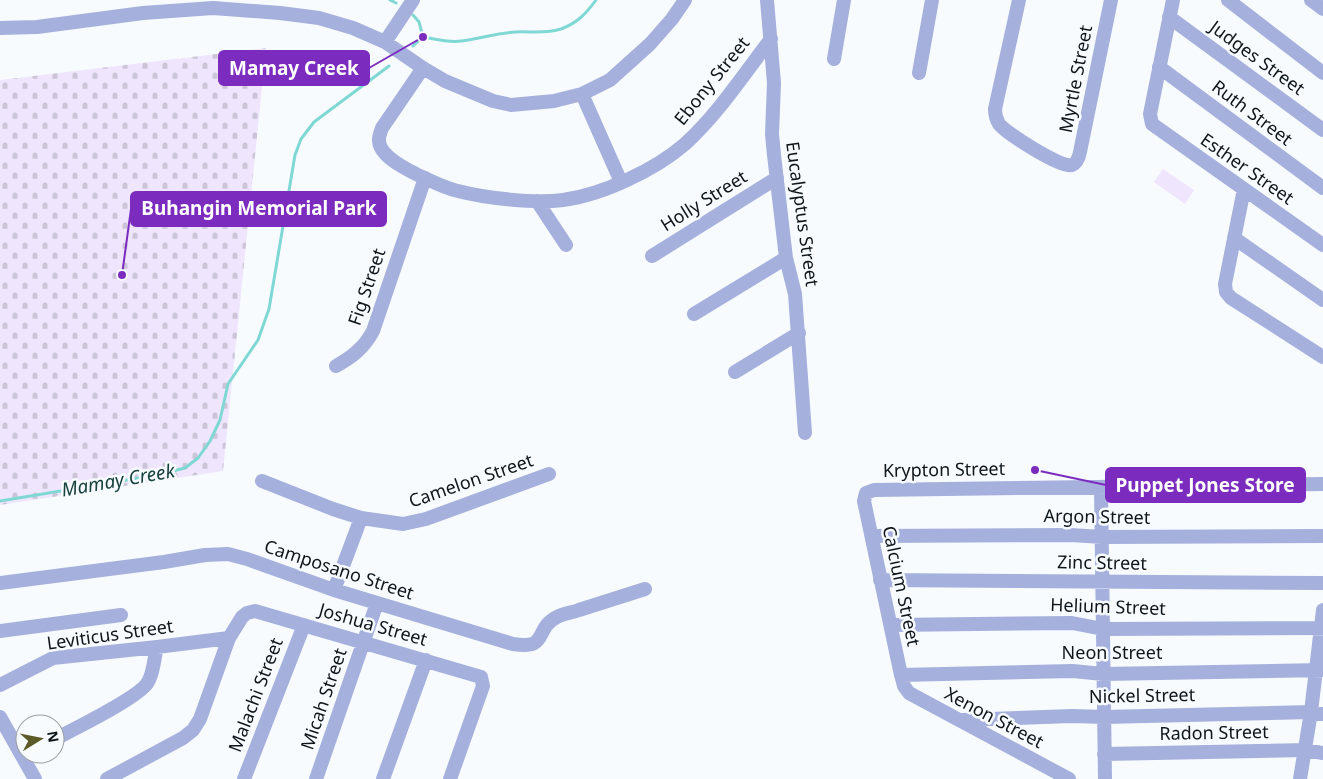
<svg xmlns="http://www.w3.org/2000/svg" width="1323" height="779" font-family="'Noto Sans',sans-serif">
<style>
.grass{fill:#efe6fd}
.cemetery{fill:url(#cemetery-stones)}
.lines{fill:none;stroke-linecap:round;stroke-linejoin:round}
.stream{stroke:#7fd8d3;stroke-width:3}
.minor{stroke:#a6b0dd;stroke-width:14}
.labels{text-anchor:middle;stroke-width:5;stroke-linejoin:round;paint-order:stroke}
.street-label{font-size:18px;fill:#0f161b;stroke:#f7fbfe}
.water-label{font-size:19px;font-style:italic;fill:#17413f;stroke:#f7fbfe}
.leader{fill:none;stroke:#7b2cbf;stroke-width:2}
.callout-dot{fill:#7b2cbf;stroke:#f7fbfe;stroke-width:2}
.callout{fill:#7b2cbf;stroke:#7b2cbf;stroke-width:2}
.callout-label{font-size:19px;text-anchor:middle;font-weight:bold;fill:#fff}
</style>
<defs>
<pattern id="cemetery-stones" width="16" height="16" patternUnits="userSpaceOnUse" patternTransform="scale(1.25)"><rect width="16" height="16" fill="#efe6fd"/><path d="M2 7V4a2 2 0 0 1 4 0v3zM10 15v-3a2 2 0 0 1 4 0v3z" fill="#ccc5d8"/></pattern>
</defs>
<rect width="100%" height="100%" fill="#f7fbfe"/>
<path class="grass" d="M 1163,169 L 1194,190 L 1185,204 L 1154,182 Z"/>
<path class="cemetery" d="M 266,48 L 223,471 L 0,505 L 0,80 Z"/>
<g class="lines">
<path class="stream" d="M 390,0 L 396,3
M 413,15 L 419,22 L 423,37
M 423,37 C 435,39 449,43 461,41 C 479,39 497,33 515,32 C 530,31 546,34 561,29 C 577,23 586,14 596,0
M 413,46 L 423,37
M 0,501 L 157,475 L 185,468 L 198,458 L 210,441 L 220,420 L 228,384 L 258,340 L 269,309 L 295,155 L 301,139 L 314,122 L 389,66"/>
<path class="minor" d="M 767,0 L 774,83 L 772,134 L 774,155 L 786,258 L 795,294 L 805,433
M 1019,0 L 995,109 C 995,115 996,119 999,124 C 1006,133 1062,169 1072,165 C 1077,163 1079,157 1080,152 L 1111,0
M 1173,0 L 1150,114 L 1152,124 L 1323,245
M 1228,0 L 1323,73
M 1311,0 L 1323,9
M 1169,17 L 1323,130
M 0,28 L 37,27 L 143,13 L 213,8 L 280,13 L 319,18 L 353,28 L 385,42 L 423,68 L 445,81 L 493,101 L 511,105 L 554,101 L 582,94 L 610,80 L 650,44 L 672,19 L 685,0
M 385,42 L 413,0
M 834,59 L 844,0
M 1159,67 L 1323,188
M 423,68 L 382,128 C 381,131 379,136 379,139 C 378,155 404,168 416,174 C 429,180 444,188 458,191 C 485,198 535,204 563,200 C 602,195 655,170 685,144 C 718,114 744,74 771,39
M 919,73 L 932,0
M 582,94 L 621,182
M 1244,189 L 1225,284 L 1226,292 L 1231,298 L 1323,357
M 537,201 L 566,245
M 1234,238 L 1323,300
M 652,256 L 777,178
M 694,314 L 786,258
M 336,366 C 352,357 364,348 373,331 L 425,178
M 735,372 L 799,333
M 262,481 L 333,509 L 361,518 L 403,524 L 426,519 L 549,474
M 1101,487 L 1105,779
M 872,536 L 1071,535 L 1102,537 L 1323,536
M 880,580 L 1323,583
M 0,583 L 164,562 L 205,555 L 228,554 L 247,559 L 334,590 L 513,644 C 550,650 533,629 557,617 C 564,613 571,613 579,610 C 601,603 623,596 645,589
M 334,590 L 361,518
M 891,625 L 1072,623 L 1103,629 L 1323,628
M 0,631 L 121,615
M 901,675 L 1073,671 L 1103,674 L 1323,670
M 0,685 L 53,658 L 157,647 L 229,638
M 0,717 L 35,779
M 962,720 L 1072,716 L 1104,717 L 1311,712 L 1323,714
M 55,739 C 74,729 140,697 148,682 C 154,672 154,658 157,647
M 1104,754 L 1305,750 L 1323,753
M 107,779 L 183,738 L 193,730 L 200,719 L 229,638 L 242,617 L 247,613 L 255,611 L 481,677 L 483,686 L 450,779
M 244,779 L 304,625
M 316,779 L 377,603
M 383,779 L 426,660
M 1069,779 L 909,693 L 904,686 L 901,675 L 864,501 L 866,493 L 874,490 L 1323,484
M 1300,779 L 1311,712 L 1323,610"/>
</g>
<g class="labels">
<g class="street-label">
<text transform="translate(1257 58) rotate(36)" y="6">Judges Street</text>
<text transform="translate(1076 79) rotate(-79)" y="6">Myrtle Street</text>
<text transform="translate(712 81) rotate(-51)" y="6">Ebony Street</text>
<text transform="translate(1252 113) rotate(37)" y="6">Ruth Street</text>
<text transform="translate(1247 169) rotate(35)" y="6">Esther Street</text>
<text transform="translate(704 201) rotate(-32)" y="6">Holly Street</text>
<text transform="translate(802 214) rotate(82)" y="6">Eucalyptus Street</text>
<text transform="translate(367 287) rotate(-71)" y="6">Fig Street</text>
<text transform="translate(944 470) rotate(-1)" y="6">Krypton Street</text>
<text transform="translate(471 481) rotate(-19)" y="6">Camelon Street</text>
<text transform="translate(1097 517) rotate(1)" y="6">Argon Street</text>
<text transform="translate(1102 563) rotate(1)" y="6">Zinc Street</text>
<text transform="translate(339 570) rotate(18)" y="6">Camposano Street</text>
<text transform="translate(901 586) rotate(78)" y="6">Calcium Street</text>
<text transform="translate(1108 607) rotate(2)" y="6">Helium Street</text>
<text transform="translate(373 625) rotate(16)" y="6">Joshua Street</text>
<text transform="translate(110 635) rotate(-8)" y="6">Leviticus Street</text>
<text x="1112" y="659">Neon Street</text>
<text transform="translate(256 695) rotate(-69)" y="6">Malachi Street</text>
<text transform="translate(1142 696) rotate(-1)" y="6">Nickel Street</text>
<text transform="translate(324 699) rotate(-71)" y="6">Micah Street</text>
<text transform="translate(994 718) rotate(28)" y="6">Xenon Street</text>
<text transform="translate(1214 733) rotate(-1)" y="6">Radon Street</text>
</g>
<g class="water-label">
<text transform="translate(118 480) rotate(-10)" y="7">Mamay Creek</text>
</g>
</g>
<path class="leader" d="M423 37L369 68M122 275L131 209M1035 470L1106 485"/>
<g class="callout-dot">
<circle cx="423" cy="37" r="5"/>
<circle cx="122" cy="275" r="5"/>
<circle cx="1035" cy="470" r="5"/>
</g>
<g class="callout">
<rect x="219" y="51" width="150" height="34" rx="5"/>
<rect x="131" y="192" width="255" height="34" rx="5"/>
<rect x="1106" y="468" width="199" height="34" rx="5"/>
</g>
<g class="callout-label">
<text x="294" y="75">Mamay Creek</text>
<text x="259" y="215">Buhangin Memorial Park</text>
<text x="1205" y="492">Puppet Jones Store</text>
</g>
<g transform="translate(40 739) rotate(80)"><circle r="24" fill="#f7fbfe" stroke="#9a9fa3"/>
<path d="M0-4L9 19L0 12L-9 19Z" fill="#5c5b27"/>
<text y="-8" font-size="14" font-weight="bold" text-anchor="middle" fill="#0f161b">N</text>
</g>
</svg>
